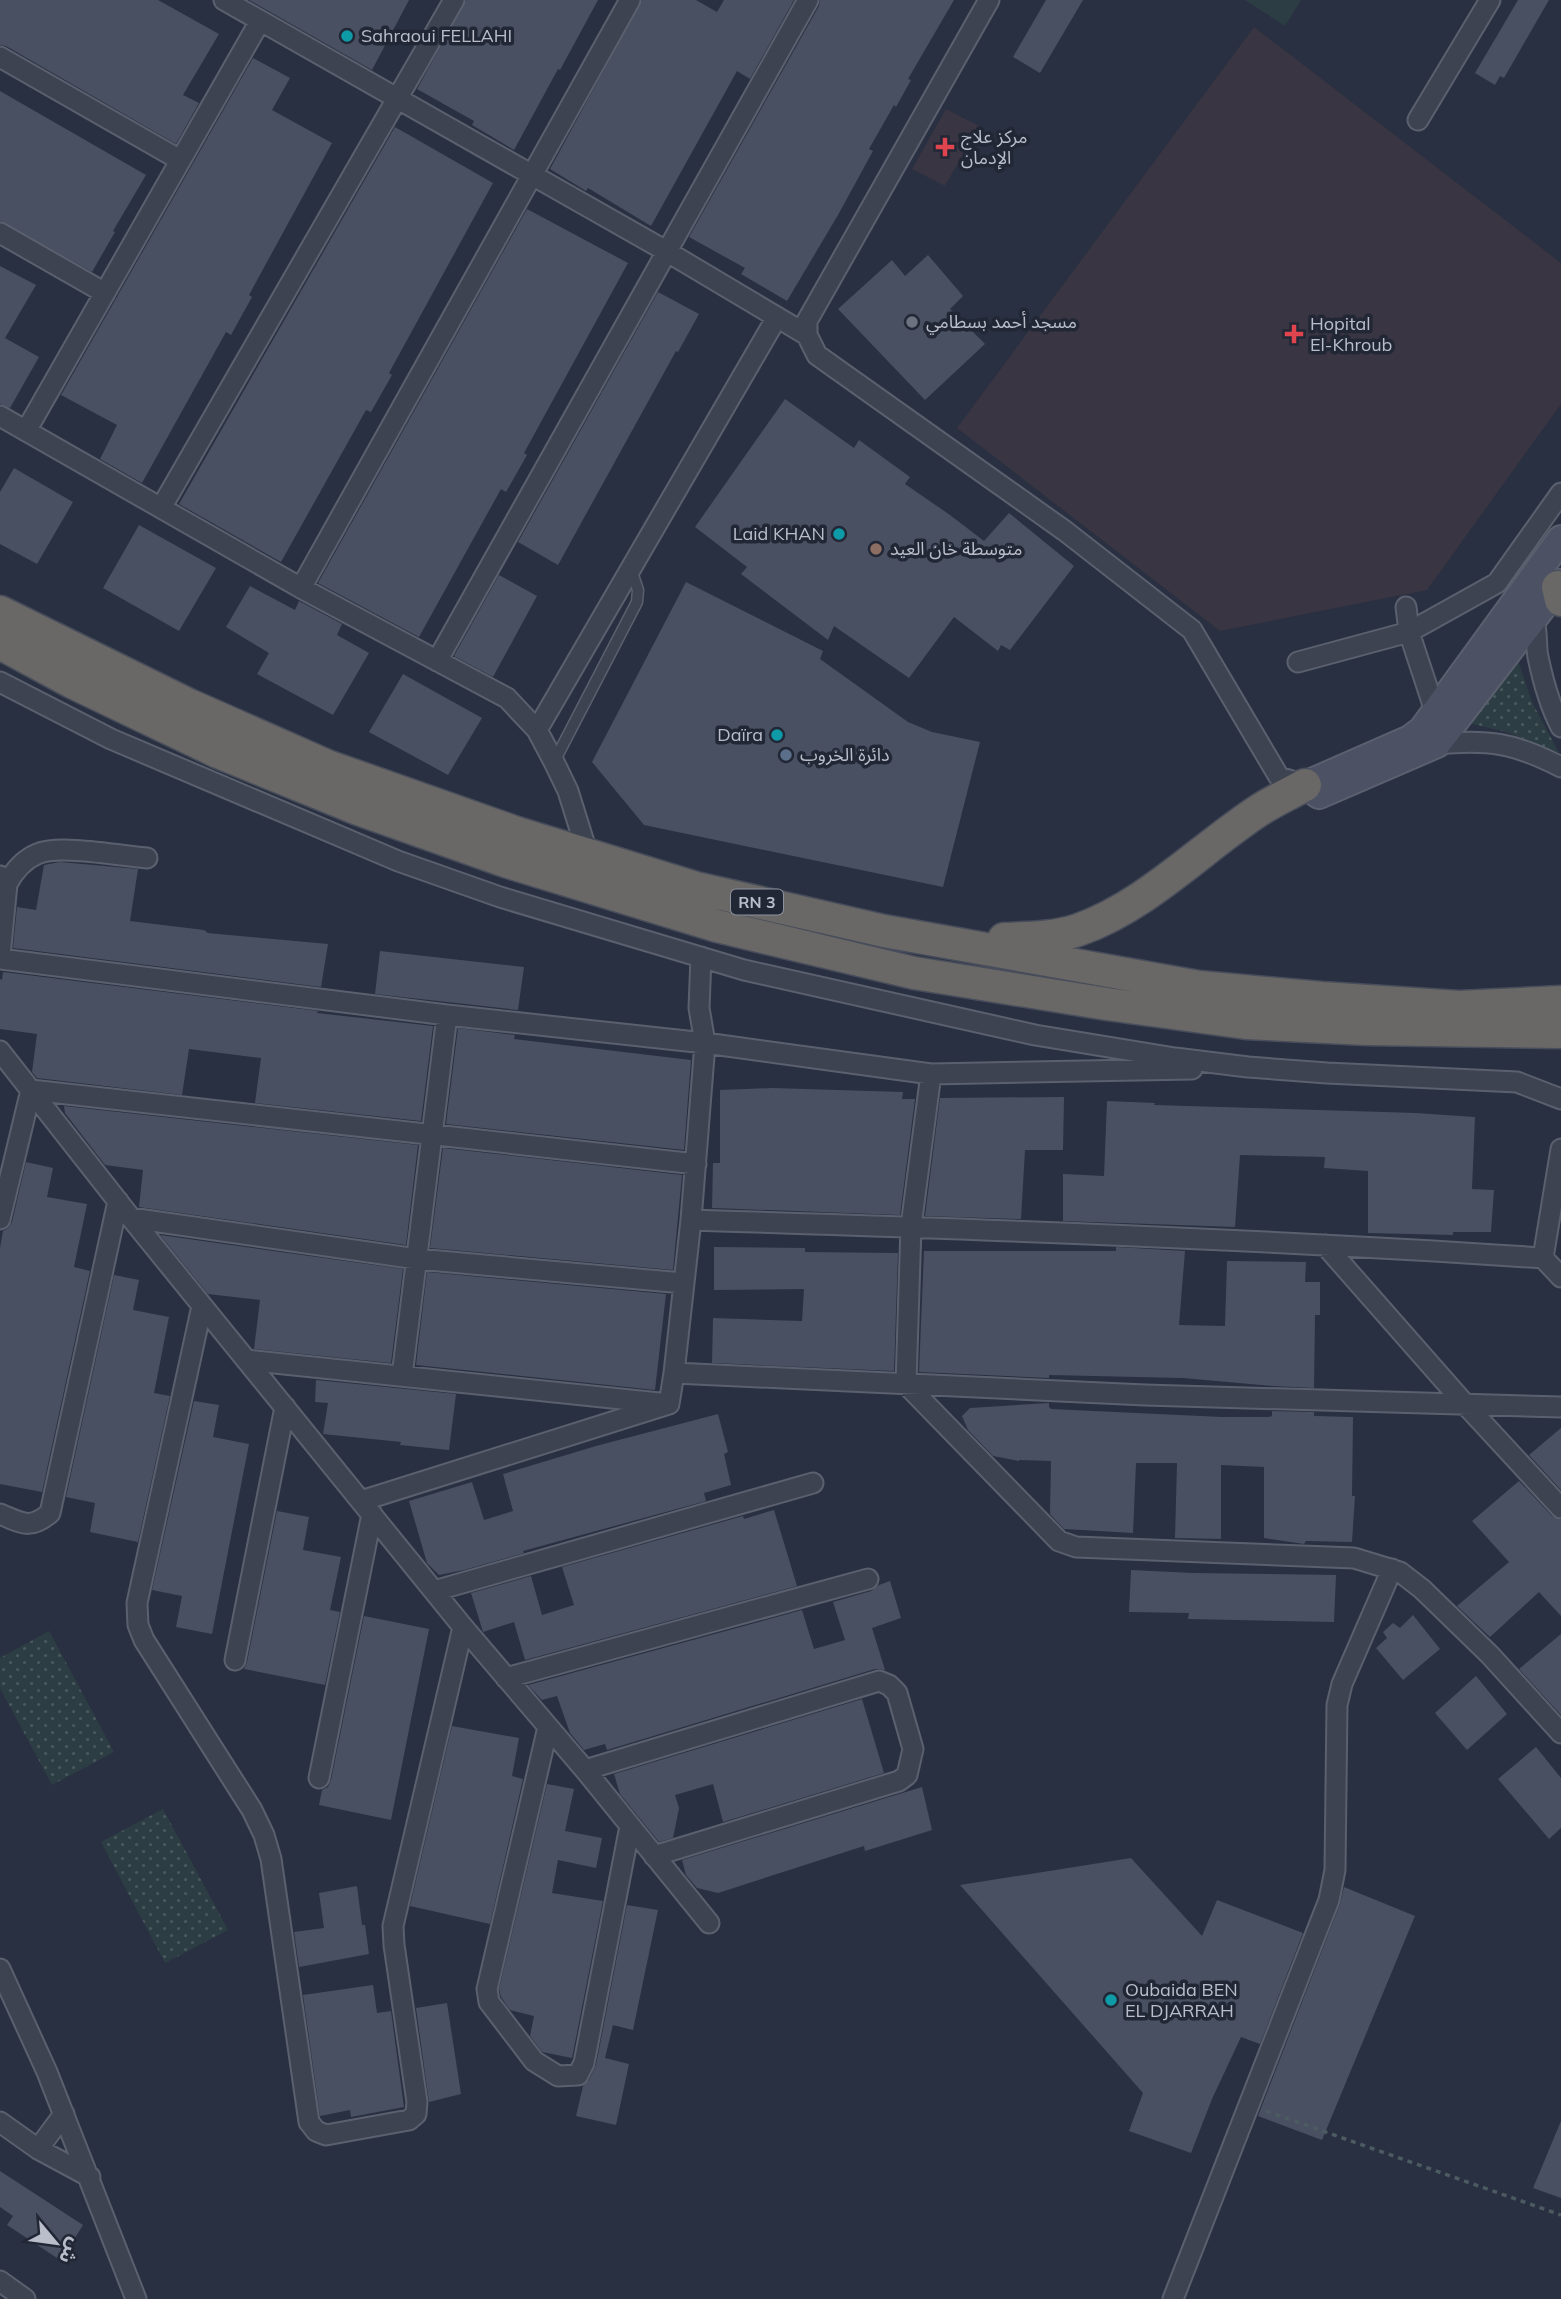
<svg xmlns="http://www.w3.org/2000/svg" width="1561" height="2299" font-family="Mulish,'Noto Sans Arabic',sans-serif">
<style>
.medical{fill:#393542}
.grass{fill:url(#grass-dots)}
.garden{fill:#2c3e43}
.building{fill:#495062}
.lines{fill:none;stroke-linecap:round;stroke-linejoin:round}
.service-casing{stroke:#5b606e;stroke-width:13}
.minor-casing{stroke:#5b606e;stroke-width:23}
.secondary-casing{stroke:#5b606e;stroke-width:30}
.trunk-casing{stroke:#484d5b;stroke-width:35}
.path{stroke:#4c5b61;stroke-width:3.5;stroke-dasharray:5 5;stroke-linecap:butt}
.service{stroke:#3d4351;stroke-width:10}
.minor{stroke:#3d4351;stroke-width:19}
.secondary{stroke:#4c5163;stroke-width:26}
.trunk{stroke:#696866;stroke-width:32}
.culture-dot{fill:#0f9aa8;stroke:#222736;stroke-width:2.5}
.health-dot{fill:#e0444e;stroke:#222736;stroke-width:2.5}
.worship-dot{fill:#6b7280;stroke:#222736;stroke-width:2.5}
.education-dot{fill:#8d6e63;stroke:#222736;stroke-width:2.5}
.service-dot{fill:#5c6f8a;stroke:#222736;stroke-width:2.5}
.labels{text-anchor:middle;stroke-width:7;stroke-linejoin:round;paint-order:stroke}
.shield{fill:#222736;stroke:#8c919e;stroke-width:2}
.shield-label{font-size:16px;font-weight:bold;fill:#babecb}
.poi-label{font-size:18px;fill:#babecb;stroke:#222736;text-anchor:start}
</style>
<defs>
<pattern id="grass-dots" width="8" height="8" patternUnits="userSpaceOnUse" patternTransform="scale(1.75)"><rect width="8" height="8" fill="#2c3e43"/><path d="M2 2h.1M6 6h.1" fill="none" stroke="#48585d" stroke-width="1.8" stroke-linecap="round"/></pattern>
</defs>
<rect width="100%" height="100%" fill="#293041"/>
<path class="medical" d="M 1254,27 L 1561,263 L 1561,404 L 1427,590 L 1220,631 L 957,428 Z
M 946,109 L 979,126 L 945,186 L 912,169 Z"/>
<path class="grass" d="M 1515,652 L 1532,702 L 1559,753 L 1507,732 L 1464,722 Z
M 49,1631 L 114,1752 L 52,1785 L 0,1688 L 0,1658 Z
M 163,1809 L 228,1930 L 165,1963 L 101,1842 Z"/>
<path class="garden" d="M 1245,0 L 1301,0 L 1285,26 Z"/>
<path class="building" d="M 0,0 L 158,0 L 219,34 L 183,95 L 199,103 L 176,144 L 6,46 L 0,45 Z
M 249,0 L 409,0 L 372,70 Z
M 466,0 L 598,0 L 560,70 L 558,69 L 514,150 L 472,125 L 474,121 L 417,89 Z
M 642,0 L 696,0 L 717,12 L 724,0 L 794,0 L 750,79 L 737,71 L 651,226 L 588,188 L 586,191 L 550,169 Z
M 820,0 L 954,0 L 908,79 L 911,80 L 896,107 L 894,105 L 869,149 L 873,151 L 838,215 L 787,301 L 741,274 L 745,268 L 689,237 L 819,6 Z
M 1046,0 L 1083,0 L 1040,73 L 1013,57 Z
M 1518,0 L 1549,0 L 1504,78 L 1500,76 L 1495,85 L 1475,73 Z
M 253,58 L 290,78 L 272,110 L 332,143 L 249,295 L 252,297 L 231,335 L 226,332 L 142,483 L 100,459 L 117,425 L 61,395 Z
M 0,91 L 146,175 L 113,231 L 115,232 L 92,272 L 0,221 Z
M 395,127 L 493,183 L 389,373 L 392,375 L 371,412 L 366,410 L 281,562 L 179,504 Z
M 527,209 L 628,263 L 524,453 L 527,455 L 506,492 L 501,489 L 419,637 L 318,583 Z
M 928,255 L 963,296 L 950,309 L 985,344 L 925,400 L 838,309 L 892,260 L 905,276 Z
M 0,266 L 36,285 L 5,338 L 39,357 L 10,408 L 0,404 Z
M 658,292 L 699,314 L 678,352 L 676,351 L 558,565 L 518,542 Z
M 785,399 L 854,448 L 859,440 L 910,477 L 905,484 L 950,515 L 984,541 L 1009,513 L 1074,566 L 1010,650 L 1001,645 L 998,651 L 954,617 L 909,678 L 834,626 L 828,640 L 741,574 L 747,567 L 695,527 Z
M 14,468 L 73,502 L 37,564 L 0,544 L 0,492 Z
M 139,525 L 216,568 L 179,631 L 103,588 Z
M 499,575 L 537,596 L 493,677 L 454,656 Z
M 686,582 L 823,651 L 820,659 L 908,722 L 932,732 L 980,742 L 943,887 L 644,825 L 592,762 Z
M 250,586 L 295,610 L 299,601 L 342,624 L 337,635 L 369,653 L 333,715 L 257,674 L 269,653 L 226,627 Z
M 403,674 L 482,718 L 448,775 L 369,732 Z
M 60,862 L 138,869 L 130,921 L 204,930 L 208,933 L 328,944 L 321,987 L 13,948 L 17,907 L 36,910 L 44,865 Z
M 380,951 L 524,967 L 518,1010 L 375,994 Z
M 3,972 L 318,1011 L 317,1013 L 433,1026 L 421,1121 L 255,1103 L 261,1058 L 189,1049 L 182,1095 L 37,1078 L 32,1072 L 37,1034 L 0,1029 L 0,979 L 2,980 Z
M 458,1028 L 515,1035 L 514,1039 L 691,1060 L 684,1150 L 446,1124 Z
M 772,1088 L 903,1092 L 902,1099 L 915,1099 L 900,1215 L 712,1208 L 713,1163 L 720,1163 L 720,1090 Z
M 1064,1097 L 1063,1150 L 1025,1150 L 1021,1219 L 925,1216 L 940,1098 Z
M 1107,1101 L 1155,1103 L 1154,1105 L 1416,1113 L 1475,1117 L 1472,1189 L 1494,1190 L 1491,1232 L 1453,1232 L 1453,1235 L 1368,1233 L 1368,1171 L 1324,1168 L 1325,1157 L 1240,1155 L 1235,1227 L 1063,1221 L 1063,1174 L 1104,1176 Z
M 64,1106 L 418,1145 L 406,1245 L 139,1207 L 143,1170 L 105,1165 L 65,1113 Z
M 443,1148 L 682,1175 L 673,1270 L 430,1248 Z
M 26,1162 L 53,1168 L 47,1197 L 87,1204 L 74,1267 L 90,1271 L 42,1492 L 0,1484 L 0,1248 L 3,1231 L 8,1228 L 12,1222 Z
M 160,1235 L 403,1269 L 391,1363 L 254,1349 L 260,1300 L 208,1294 Z
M 714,1247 L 805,1248 L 805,1252 L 898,1253 L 894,1371 L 712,1363 L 713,1318 L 802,1321 L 804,1289 L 714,1290 Z
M 1116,1247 L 1185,1251 L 1179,1325 L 1225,1326 L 1227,1261 L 1306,1262 L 1305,1282 L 1320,1282 L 1320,1315 L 1315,1315 L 1314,1388 L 1273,1386 L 1183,1378 L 1049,1375 L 1049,1378 L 919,1372 L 924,1251 L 1116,1251 Z
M 427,1272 L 666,1294 L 655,1390 L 416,1365 Z
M 114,1275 L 139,1280 L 133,1310 L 169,1317 L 154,1393 L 170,1396 L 138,1542 L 90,1532 L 95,1503 L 66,1497 Z
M 316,1380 L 456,1394 L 449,1450 L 400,1445 L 401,1442 L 323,1434 L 328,1403 L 315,1402 Z
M 194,1401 L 219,1405 L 213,1437 L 249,1444 L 212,1634 L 176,1627 L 182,1596 L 152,1590 Z
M 1049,1403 L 1049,1407 L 1051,1409 L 1222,1417 L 1269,1417 L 1272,1416 L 1272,1411 L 1314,1412 L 1314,1416 L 1353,1417 L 1352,1496 L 1355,1496 L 1352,1542 L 1306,1541 L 1304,1544 L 1264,1538 L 1264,1467 L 1221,1465 L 1221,1539 L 1175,1538 L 1177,1463 L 1136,1463 L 1133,1533 L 1064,1529 L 1050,1514 L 1051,1461 L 1019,1460 L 1019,1461 L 993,1456 L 968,1430 L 962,1416 L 970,1408 Z
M 718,1414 L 728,1452 L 724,1454 L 731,1485 L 704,1493 L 706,1501 L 523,1551 L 524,1553 L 464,1570 L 439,1575 L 427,1563 L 409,1501 L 472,1482 L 484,1520 L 513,1511 L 503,1474 L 596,1446 Z
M 1561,1428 L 1561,1490 L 1529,1455 Z
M 1519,1481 L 1552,1516 L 1561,1520 L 1561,1616 L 1539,1592 L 1490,1637 L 1457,1606 L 1509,1562 L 1472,1521 Z
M 774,1510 L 797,1586 L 525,1660 L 514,1622 L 483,1632 L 471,1593 L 531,1576 L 542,1615 L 574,1605 L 562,1567 L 743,1516 L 744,1519 Z
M 277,1511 L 309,1517 L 303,1550 L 341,1557 L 330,1610 L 340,1612 L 325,1685 L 244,1669 L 247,1662 Z
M 1131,1570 L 1193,1573 L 1336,1575 L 1334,1622 L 1188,1619 L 1189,1613 L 1129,1612 Z
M 890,1581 L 901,1618 L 872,1628 L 885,1670 L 875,1669 L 607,1750 L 605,1744 L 584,1750 L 570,1733 L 557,1696 L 542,1700 L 528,1685 L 802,1610 L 814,1649 L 845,1640 L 833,1602 L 871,1591 L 879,1585 Z
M 1413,1615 L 1440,1649 L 1403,1680 L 1376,1648 L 1387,1638 L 1383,1632 L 1393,1623 L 1400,1628 Z
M 364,1616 L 429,1629 L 391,1820 L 319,1805 L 322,1790 L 328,1787 L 331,1780 Z
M 1561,1634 L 1561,1715 L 1519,1669 Z
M 1476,1676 L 1507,1714 L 1467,1750 L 1435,1713 Z
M 862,1699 L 884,1773 L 723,1822 L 713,1784 L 675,1795 L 679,1808 L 673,1838 L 659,1842 L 620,1794 L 614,1774 Z
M 452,1726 L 519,1738 L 512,1776 L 523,1779 L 490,1924 L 410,1906 Z
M 1536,1747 L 1561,1778 L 1561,1828 L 1549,1839 L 1498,1779 Z
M 547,1784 L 574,1789 L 565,1831 L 602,1838 L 596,1868 L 558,1860 L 552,1893 L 603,1901 L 572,2058 L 542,2052 L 530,2036 L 534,2016 L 510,2010 L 501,1997 L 499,1989 Z
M 922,1787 L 932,1830 L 865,1851 L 864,1846 L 718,1893 L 697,1888 L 686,1875 L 682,1860 Z
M 1131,1858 L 1202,1936 L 1217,1900 L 1303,1933 L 1260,2044 L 1241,2037 L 1212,2099 L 1191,2153 L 1129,2131 L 1143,2093 L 960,1885 Z
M 357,1886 L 362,1925 L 365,1925 L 369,1954 L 299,1967 L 294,1932 L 324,1928 L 319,1893 Z
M 1344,1887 L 1415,1916 L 1322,2140 L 1258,2116 L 1340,1904 Z
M 627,1905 L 658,1910 L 633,2030 L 613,2025 L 605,2058 L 629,2064 L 616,2125 L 576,2116 L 583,2086 L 589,2080 L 596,2065 Z
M 373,1985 L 377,2013 L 391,2011 L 404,2107 L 351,2117 L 350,2110 L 320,2116 L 303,1995 Z
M 447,2003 L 461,2094 L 429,2102 L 416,2008 Z
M 1561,2121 L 1561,2198 L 1533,2188 Z
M 0,2171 L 83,2225 L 65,2254 L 61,2252 L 57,2258 L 7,2225 L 13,2216 L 0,2207 Z"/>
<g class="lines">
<g class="service-casing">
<path id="service" d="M 554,762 L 637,602 L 638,590 L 631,569"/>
</g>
<g class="minor-casing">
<path id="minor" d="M 224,0 L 666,251 L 807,335
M 989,0 L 807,321 L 807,335 L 817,355 L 1065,531 L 1192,630 L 1279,777 L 1305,785
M 0,57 L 180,160
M 1418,120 L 1490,0
M 0,233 L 105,293
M 0,416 L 301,588 L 507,698 L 537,730 L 554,762 L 568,791 L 588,855
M 26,431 L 260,21
M 161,508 L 454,0
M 301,588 L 630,0
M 1406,607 L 1409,632 L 1435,711 L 1441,718
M 1529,613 C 1539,624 1535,643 1538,657 C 1543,681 1550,706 1561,727
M 437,661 L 808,0
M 1298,662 L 1409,632 L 1497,583 L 1561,493
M 0,682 L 111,739 L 398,861 L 500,897 L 744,970 L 1035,1035 L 1175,1058 L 1248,1067 L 1327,1073 L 1517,1082 L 1561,1099
M 537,730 L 777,317
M 1437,744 C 1489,739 1514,743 1561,767
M 0,876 L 7,884 L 0,956
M 7,884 C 14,871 23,860 37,854 C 59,844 122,856 147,858
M 0,959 L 447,1015 L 705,1043 L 931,1074 L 1192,1069
M 0,1051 L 131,1218 L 463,1627 L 585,1770 L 709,1923
M 931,1074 L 911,1226 L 906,1384 L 1059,1541 L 1076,1547 L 1354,1558 L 1400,1572 L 1422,1589 L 1490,1655 L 1561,1733
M 131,1218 L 417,1259 L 683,1283
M 0,1219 L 31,1090 L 696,1164
M 691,1220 L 705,1043 L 699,1008 L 701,957
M 1325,1245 L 1464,1403 L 1561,1508
M 1543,1258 L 1561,1149
M 1561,1277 L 1543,1258 C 1259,1239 975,1229 691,1220 L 674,1373 L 1145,1395 L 1561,1407
M 202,1306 L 137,1603 L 138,1625 L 144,1640 L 252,1810 L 264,1835 L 271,1859 L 309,2122 L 316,2131 L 326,2135 L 409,2120 L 416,2114 L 417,2102 L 394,1945 L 393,1926 L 463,1627
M 246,1360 L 669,1404
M 402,1376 L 447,1015
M 361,1501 L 669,1404 L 674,1373
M 0,1514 C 22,1523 30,1530 50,1513 L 118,1201
M 434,1591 L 813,1483
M 235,1660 L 285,1407
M 506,1678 L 868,1579
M 548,1727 L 487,1989 L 489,2002 L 534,2061 L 558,2076 L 578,2075 L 584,2063 L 630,1826
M 585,1770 L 879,1681 L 889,1685 L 897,1693 L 913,1749 L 907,1775 L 899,1781 L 654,1856
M 319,1778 L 372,1514
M 0,1969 L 47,2072 L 136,2299
M 0,2122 L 38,2149 L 90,2177
M 38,2149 L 64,2114
M 0,2281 L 25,2299
M 1173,2299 L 1329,1900 L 1335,1870 L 1337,1705 L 1342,1684 L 1392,1569"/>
</g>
<g class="secondary-casing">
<path id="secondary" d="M 1561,539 L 1422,730 L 1410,739 L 1305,785 L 1319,795 L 1437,744 L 1561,583"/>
</g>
<g class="trunk-casing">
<path id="trunk" d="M 1558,587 L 1561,600
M 0,612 L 189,705 L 327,766 L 517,833 L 696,888 L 884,931 L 1199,987 L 1322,998 L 1459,1007 L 1561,1002
M 0,643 L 72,682 L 218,752 L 358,809 L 505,861 L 717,926 L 914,973 L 1107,1004 L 1246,1023 L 1366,1029 L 1561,1032
M 1004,939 C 1029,938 1054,938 1078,930 C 1146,906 1199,850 1258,811 C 1273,801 1289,794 1305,785"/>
</g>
<path class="path" d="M 1266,2111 L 1561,2215"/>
<use href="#service" class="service"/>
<use href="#minor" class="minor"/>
<use href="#secondary" class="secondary"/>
<use href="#trunk" class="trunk"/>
</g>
<g class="culture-dot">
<circle cx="347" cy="36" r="7"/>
<circle cx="839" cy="534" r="7"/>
<circle cx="777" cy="735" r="7"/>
<circle cx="1111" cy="2000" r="7"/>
</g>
<g class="health-dot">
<path d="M941.5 136.5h7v7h7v7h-7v7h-7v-7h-7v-7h7z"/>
<path d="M1290.5 323.5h7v7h7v7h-7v7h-7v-7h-7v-7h7z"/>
</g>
<circle class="worship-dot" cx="912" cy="322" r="7"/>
<circle class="education-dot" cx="876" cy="549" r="7"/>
<circle class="service-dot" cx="786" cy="755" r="7"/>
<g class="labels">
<rect class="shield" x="731" y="889.5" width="52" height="25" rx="5"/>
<g class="shield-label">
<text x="757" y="908">RN 3</text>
</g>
<g class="poi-label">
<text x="361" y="42">Sahraoui FELLAHI</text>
<text x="961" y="143">مركز علاج<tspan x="961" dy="21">الإدمان</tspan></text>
<text x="926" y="328">مسجد أحمد بسطامي</text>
<text x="1310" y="330">Hopital<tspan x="1310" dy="21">El-Khroub</tspan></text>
<text x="825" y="540" text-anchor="end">Laid KHAN</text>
<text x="890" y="555">متوسطة خان العيد</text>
<text x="763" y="741" text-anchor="end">Daïra</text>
<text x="800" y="761">دائرة الخروب</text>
<text x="1125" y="1996">Oubaida BEN<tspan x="1125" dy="21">EL DJARRAH</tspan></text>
</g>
</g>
<g transform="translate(56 2243) rotate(119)" stroke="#222736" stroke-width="5" paint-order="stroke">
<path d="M0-5L12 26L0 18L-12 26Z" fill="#babecb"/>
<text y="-10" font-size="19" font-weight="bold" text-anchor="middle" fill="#babecb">ش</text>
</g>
</svg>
